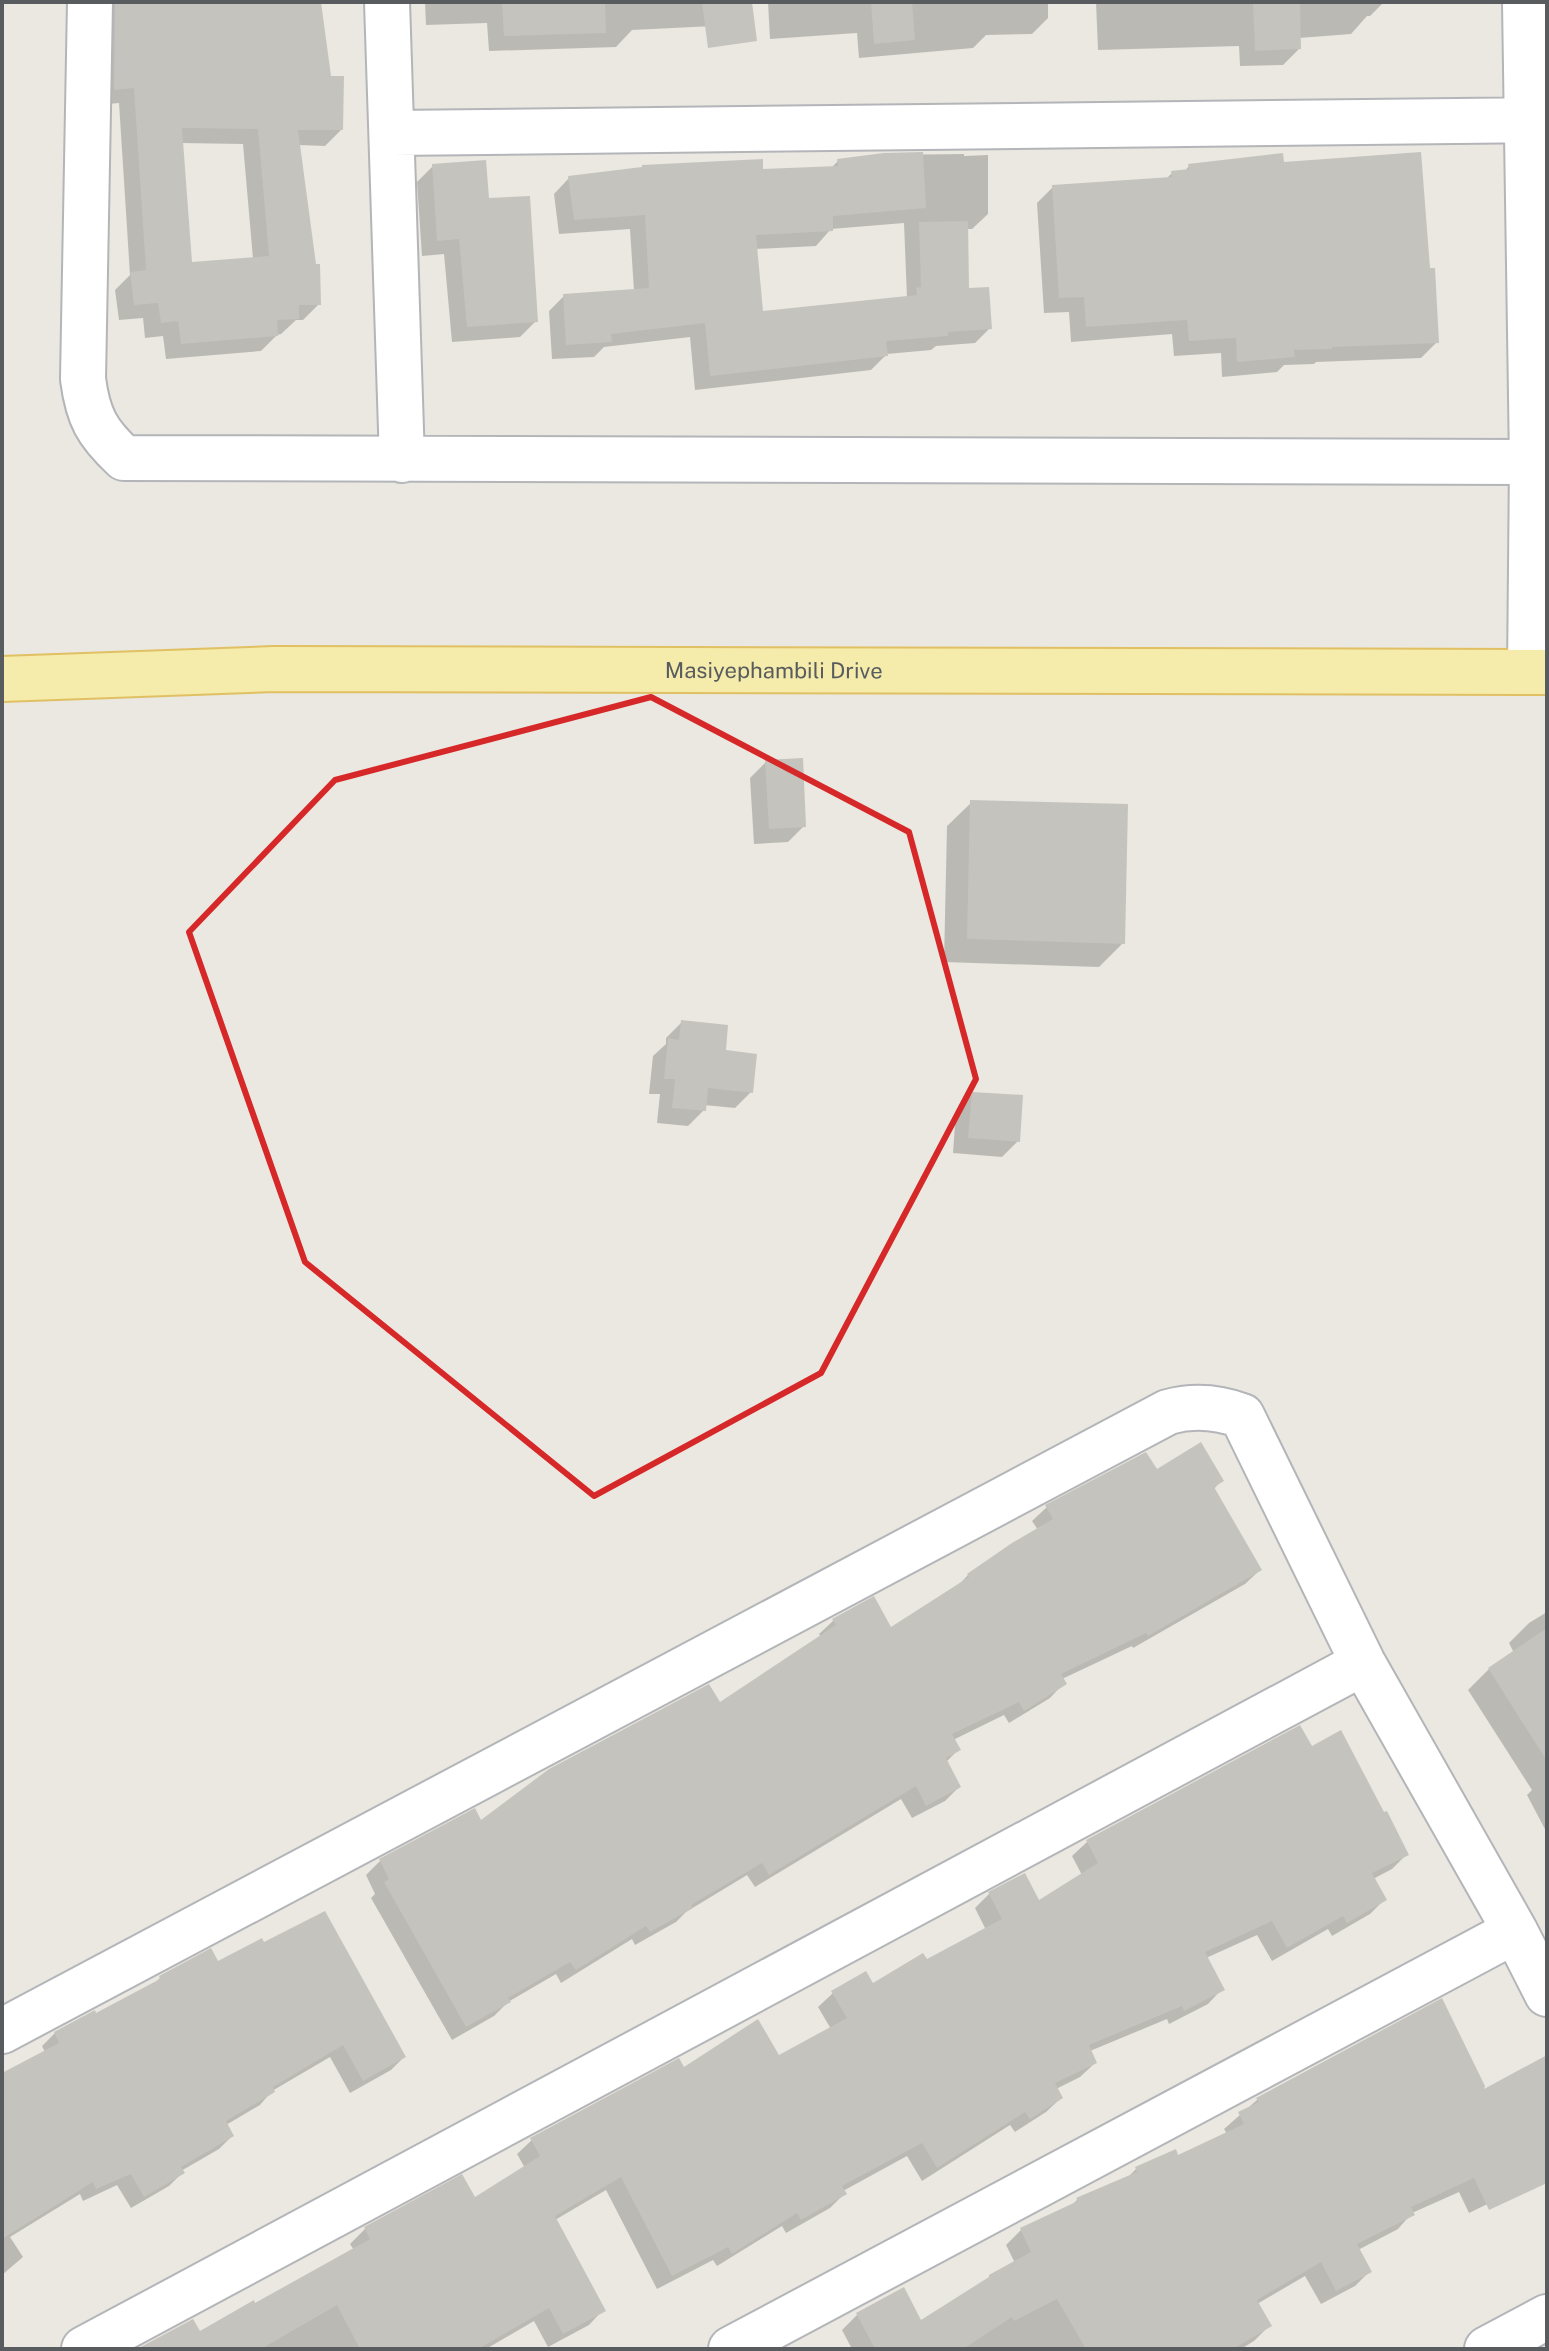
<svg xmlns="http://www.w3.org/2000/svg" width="1549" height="2351" font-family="'Public Sans',sans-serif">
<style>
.shadow{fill:#0003;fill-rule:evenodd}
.building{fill:#c5c3bd;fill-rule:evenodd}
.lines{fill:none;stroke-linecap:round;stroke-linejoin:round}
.street-casing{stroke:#b3b5b9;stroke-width:48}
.primary-casing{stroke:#e1c063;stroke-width:48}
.street{stroke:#fff;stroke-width:44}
.primary{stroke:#f5ebaa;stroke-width:44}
.marked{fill:none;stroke:#d62828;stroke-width:6;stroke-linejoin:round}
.labels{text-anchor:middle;stroke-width:7;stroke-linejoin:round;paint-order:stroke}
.street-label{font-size:22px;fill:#595c5f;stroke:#fff}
</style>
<rect width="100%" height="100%" fill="#eae8e0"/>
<path class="shadow" d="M 93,2 L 319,2 L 330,78 L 341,130 L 325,146 L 298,145 L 319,304 L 303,320 L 296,320 L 281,334 L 277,335 L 261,351 L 166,359 L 163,336 L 145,338 L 143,318 L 119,320 L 115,290 L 130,275 L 119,103 L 98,105 ZM 181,143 L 243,144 L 253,259 L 190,263 Z
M 425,2 L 728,2 L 714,26 L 632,30 L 616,47 L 489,51 L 487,23 L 426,25 Z
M 768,2 L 1048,2 L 1048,18 L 1032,34 L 986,35 L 973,48 L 859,58 L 857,33 L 770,39 Z
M 1096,2 L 1384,2 L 1370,16 L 1367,16 L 1351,34 L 1299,38 L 1299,49 L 1283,65 L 1240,66 L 1239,46 L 1098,50 Z
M 964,154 L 964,156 L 988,155 L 988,214 L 972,229 L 966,229 L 967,290 L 990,328 L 975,343 L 936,346 L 931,350 L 887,354 L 871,370 L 695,390 L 690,337 L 604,347 L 594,357 L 552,359 L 549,311 L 564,296 L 634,291 L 630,229 L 559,234 L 554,194 L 569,178 L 831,168 L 838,161 L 884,155 ZM 904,223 L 907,298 L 761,313 L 755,249 L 816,246 L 831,229 Z
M 1282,164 L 1437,342 L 1421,358 L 1316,362 L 1314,364 L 1284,365 L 1277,372 L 1222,377 L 1221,353 L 1174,356 L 1172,334 L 1071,342 L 1069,312 L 1044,313 L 1037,203 L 1053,187 L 1166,179 L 1172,173 L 1184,172 L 1189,166 Z
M 433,166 L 487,200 L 536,321 L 520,337 L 452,342 L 444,254 L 422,256 L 417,182 Z
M 766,762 L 804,826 L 788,842 L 754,844 L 750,778 Z
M 971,803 L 1123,943 L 1099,967 L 944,962 L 947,826 Z
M 682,1022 L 724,1052 L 751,1092 L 735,1108 L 704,1105 L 704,1110 L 688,1126 L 657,1123 L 660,1094 L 649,1094 L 653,1056 L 666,1044 L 666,1038 Z
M 972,1094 L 1018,1141 L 1002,1157 L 953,1153 L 956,1110 Z
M 1156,1472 L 1221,1481 L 1213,1490 L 1260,1570 L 1245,1584 L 1133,1648 L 1132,1646 L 1062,1679 L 1064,1683 L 1050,1698 L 1009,1723 L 1004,1715 L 953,1740 L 959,1749 L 946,1762 L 959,1787 L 945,1801 L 912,1818 L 901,1799 L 755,1887 L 747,1875 L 686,1912 L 676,1922 L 635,1945 L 632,1939 L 561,1983 L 556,1974 L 508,2002 L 494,2016 L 452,2040 L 371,1898 L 375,1894 L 366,1875 L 380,1861 L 474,1811 L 481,1823 L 720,1705 L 821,1637 L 819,1634 L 834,1620 L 890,1630 L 955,1589 L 968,1575 L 1038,1530 L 1032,1521 L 1047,1507 Z
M 1547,1612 L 1547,1833 L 1527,1795 L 1532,1790 L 1468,1690 L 1489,1669 L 1514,1653 L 1509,1643 L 1529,1623 Z
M 1299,1728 L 1312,1749 L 1406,1855 L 1392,1869 L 1373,1879 L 1384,1900 L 1370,1914 L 1332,1936 L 1328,1929 L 1272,1961 L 1257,1935 L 1206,1958 L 1222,1989 L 1208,2004 L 1169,2024 L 1167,2019 L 1090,2051 L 1095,2063 L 1080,2077 L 1056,2089 L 1061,2098 L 1046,2112 L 1015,2132 L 1010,2125 L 922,2181 L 907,2156 L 843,2191 L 844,2194 L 830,2208 L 786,2233 L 782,2226 L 717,2266 L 713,2260 L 657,2289 L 606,2190 L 555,2220 L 603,2310 L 589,2325 L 548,2347 L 534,2321 L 486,2349 L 141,2349 L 200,2333 L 254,2306 L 354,2250 L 350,2244 L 365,2229 L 461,2177 L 474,2199 L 525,2168 L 517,2154 L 532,2140 L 683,2069 L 779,2058 L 831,2029 L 818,2007 L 833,1993 L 872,1985 L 926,1962 L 986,1930 L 975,1908 L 989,1894 L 1038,1903 L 1082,1875 L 1072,1856 L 1087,1842 Z
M 217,1964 L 404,2057 L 391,2070 L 350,2093 L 330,2057 L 272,2091 L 260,2105 L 226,2125 L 232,2136 L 219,2149 L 181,2171 L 182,2173 L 169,2186 L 131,2208 L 117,2185 L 83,2201 L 80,2194 L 10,2237 L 23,2257 L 2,2275 L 2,2075 L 45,2052 L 42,2046 L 55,2033 L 95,2016 L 152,1986 L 160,1978 Z
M 1547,2061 L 1547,2175 L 1469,2213 L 1459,2192 L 1412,2213 L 1398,2229 L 1358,2250 L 1370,2271 L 1355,2286 L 1321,2304 L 1305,2276 L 1257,2304 L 1269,2326 L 1254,2341 L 1241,2349 L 852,2349 L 842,2330 L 857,2315 L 920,2323 L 1015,2263 L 1006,2245 L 1021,2230 L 1071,2206 L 1078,2199 L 1126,2179 L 1136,2169 L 1177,2158 L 1227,2134 L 1224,2129 L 1257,2100 L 1480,2094 Z"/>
<path class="building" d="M 115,2 L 321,2 L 331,76 L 344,76 L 343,130 L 298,130 L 316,264 L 320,264 L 321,305 L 299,305 L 299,319 L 277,320 L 278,336 L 181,344 L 178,321 L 161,323 L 158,303 L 134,305 L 130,272 L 146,270 L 134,88 L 114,90 ZM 182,128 L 258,129 L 269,256 L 192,262 Z
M 502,2 L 605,2 L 606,33 L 504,36 Z
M 702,2 L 752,2 L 757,41 L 708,48 Z
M 871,2 L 912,2 L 915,40 L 874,44 Z
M 1253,2 L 1300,2 L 1301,49 L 1255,51 Z
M 923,152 L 926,208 L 833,216 L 833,231 L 756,235 L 763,311 L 917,295 L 916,288 L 921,287 L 919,222 L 968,221 L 969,288 L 989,287 L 992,329 L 948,332 L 948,336 L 886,341 L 888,356 L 710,376 L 705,323 L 611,334 L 612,342 L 566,345 L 563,294 L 649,288 L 645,215 L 574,220 L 568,176 L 642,167 L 642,165 L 763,159 L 763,169 L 838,166 L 837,159 L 884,153 Z
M 1421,152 L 1430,268 L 1435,268 L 1439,343 L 1332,347 L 1332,349 L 1294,350 L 1295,357 L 1237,362 L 1236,338 L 1189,341 L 1187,320 L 1086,327 L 1084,297 L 1059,298 L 1052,185 L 1172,177 L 1171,171 L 1189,169 L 1188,164 L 1283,153 L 1284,162 Z
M 486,160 L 489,198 L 530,196 L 538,322 L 467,327 L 459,239 L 437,241 L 432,164 Z
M 803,758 L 806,827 L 769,829 L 765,760 Z
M 970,800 L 1128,804 L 1125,944 L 967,939 Z
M 681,1020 L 728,1025 L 726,1050 L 757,1054 L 753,1093 L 708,1088 L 706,1111 L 672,1108 L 675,1079 L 664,1079 L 668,1038 L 679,1040 Z
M 972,1092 L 1023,1095 L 1020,1142 L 968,1138 Z
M 1201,1442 L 1224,1481 L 1214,1487 L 1262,1570 L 1148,1636 L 1146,1633 L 1061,1674 L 1067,1684 L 1024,1711 L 1019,1702 L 952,1734 L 961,1750 L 946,1758 L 961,1787 L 926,1806 L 916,1786 L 769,1875 L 762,1863 L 691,1905 L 693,1908 L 650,1932 L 646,1926 L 576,1970 L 570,1962 L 508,1998 L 511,2002 L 466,2027 L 384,1882 L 389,1879 L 379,1859 L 475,1808 L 481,1820 L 549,1769 L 709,1684 L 720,1702 L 836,1625 L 832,1619 L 874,1596 L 891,1627 L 969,1577 L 967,1574 L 1012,1543 L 1053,1519 L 1045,1505 L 1146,1452 L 1157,1469 Z
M 1547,1628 L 1547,1761 L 1488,1668 Z
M 1300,1725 L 1312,1746 L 1341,1730 L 1384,1812 L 1387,1811 L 1409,1855 L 1372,1873 L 1387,1900 L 1347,1923 L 1343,1916 L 1287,1948 L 1272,1921 L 1205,1952 L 1225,1990 L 1184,2011 L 1182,2006 L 1089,2045 L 1097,2063 L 1055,2083 L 1063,2098 L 1030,2119 L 1025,2112 L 937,2168 L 922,2143 L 842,2186 L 847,2194 L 801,2220 L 797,2213 L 732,2254 L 728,2247 L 672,2276 L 621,2177 L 555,2216 L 606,2311 L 563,2334 L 549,2308 L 478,2349 L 360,2349 L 337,2305 L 261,2349 L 137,2349 L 193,2319 L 200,2331 L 254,2300 L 255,2303 L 370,2239 L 364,2227 L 462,2174 L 475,2197 L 540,2156 L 530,2138 L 679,2058 L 684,2067 L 758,2019 L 779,2055 L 847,2018 L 831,1991 L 866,1971 L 873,1983 L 923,1953 L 927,1959 L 1002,1919 L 988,1892 L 1025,1873 L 1039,1900 L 1098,1863 L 1086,1840 Z
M 325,1911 L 406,2057 L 363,2081 L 343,2045 L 273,2087 L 275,2092 L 226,2121 L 234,2136 L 181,2167 L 185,2173 L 144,2197 L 131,2174 L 96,2189 L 93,2182 L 2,2239 L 2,2073 L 59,2043 L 54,2032 L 95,2010 L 96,2013 L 160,1979 L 159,1976 L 211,1948 L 218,1961 L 262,1938 L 264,1942 Z
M 1442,1998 L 1485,2086 L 1484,2089 L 1547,2055 L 1547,2183 L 1489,2210 L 1474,2178 L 1411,2207 L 1415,2215 L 1357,2244 L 1372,2272 L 1336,2291 L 1321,2262 L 1257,2300 L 1272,2326 L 1233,2349 L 1086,2349 L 1057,2299 L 1014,2321 L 1012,2317 L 963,2349 L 875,2349 L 856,2313 L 904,2287 L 921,2320 L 989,2277 L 989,2275 L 1031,2252 L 1020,2228 L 1078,2201 L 1076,2198 L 1137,2172 L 1135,2167 L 1176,2149 L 1178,2155 L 1244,2124 L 1238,2112 L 1259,2102 L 1256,2098 Z"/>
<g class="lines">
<g class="street-casing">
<path id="street" d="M 90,2 L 83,379 C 88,417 97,433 124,458 L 1547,462
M 387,2 L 402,460
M 1525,2 L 1532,462 L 1530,672
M 392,133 L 1547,120
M 2,2031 L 1168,1412 C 1193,1405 1218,1407 1242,1416 L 1363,1663 L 1515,1931 L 1547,1994
M 84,2349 L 1363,1663
M 731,2349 L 1515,1931
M 1487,2349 L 1547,2317"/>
</g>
<g class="primary-casing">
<g id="primary">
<path id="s1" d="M 2,679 L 274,669 L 1547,672"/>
</g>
</g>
<use href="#street" class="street"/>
<use href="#primary" class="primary"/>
</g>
<path class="marked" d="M 651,697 L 909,832 L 976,1079 L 821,1373 L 594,1496 L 305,1262 L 189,932 L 335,780 Z"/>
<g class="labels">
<g class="street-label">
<text dy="8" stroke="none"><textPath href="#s1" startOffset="772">Masiyephambili Drive</textPath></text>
</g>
</g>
<rect width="1549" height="2351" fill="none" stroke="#595c5f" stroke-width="8"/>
</svg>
